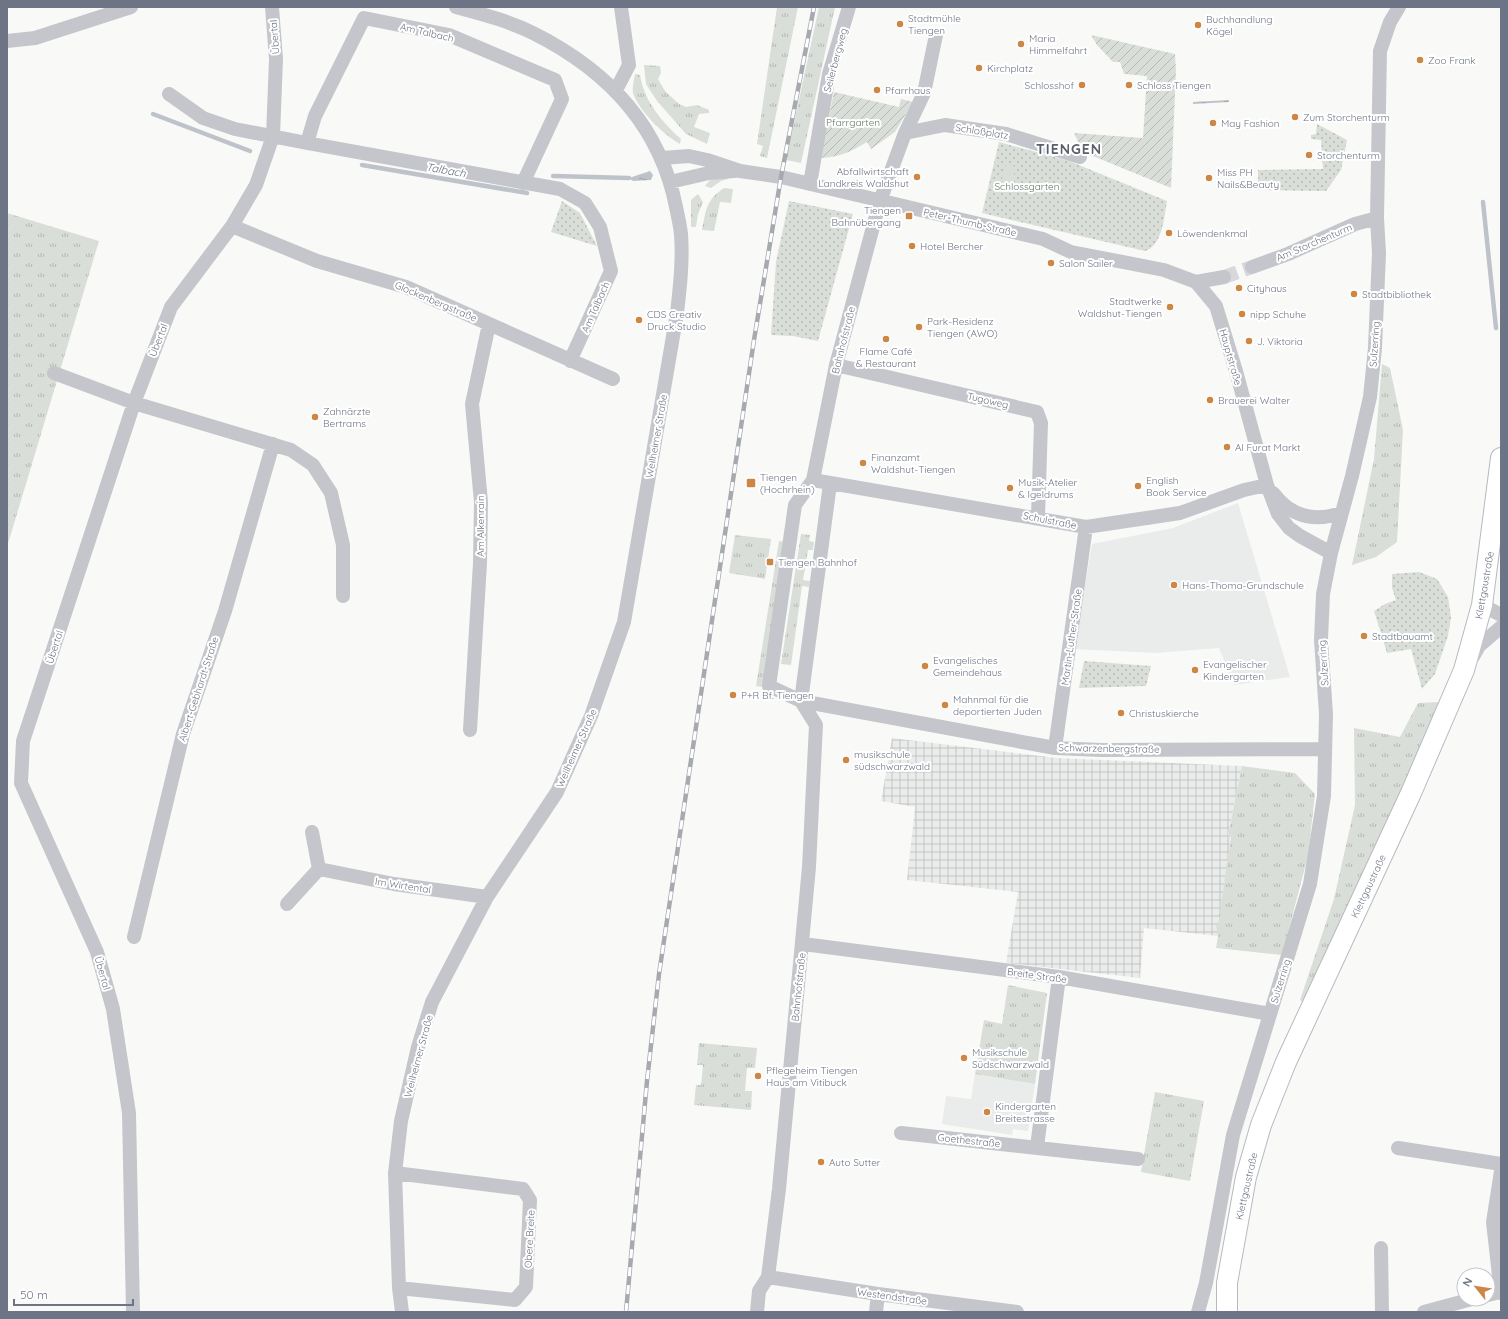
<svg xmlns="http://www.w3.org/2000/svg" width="1508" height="1319" font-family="Quicksand,sans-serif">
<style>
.built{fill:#eaebeb}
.industrial{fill:url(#industrial-grid)}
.grass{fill:url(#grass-tufts)}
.park{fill:url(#park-dots)}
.garden{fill:url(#garden-furrows)}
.pitch{fill:#d9ded8}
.water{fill:url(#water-ripples)}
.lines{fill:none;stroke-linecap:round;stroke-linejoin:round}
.stream{stroke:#bec3ca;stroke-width:4.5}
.street-tunnel{stroke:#d6d8db;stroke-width:14;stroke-dasharray:14 7;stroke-linecap:butt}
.secondary-casing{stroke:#b7b9bf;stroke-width:22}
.street{stroke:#c4c6cb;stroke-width:14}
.secondary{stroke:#fff;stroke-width:20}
.rail-casing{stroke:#a6a9b0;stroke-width:4.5}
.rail{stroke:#fff;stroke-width:3;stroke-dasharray:9;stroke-linecap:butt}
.poi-dot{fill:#cd8644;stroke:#fff;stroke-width:1.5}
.labels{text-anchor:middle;stroke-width:4;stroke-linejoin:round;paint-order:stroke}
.poi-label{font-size:10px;fill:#6d7485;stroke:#fff;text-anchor:start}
.street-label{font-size:10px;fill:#6d7485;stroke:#fff}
.park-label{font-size:10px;fill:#667867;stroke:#fff}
.water-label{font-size:11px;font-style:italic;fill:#68737f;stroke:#fff}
.district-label{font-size:14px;font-weight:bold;letter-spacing:1px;fill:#5a5f6b;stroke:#fff}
</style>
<defs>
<pattern id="industrial-grid" width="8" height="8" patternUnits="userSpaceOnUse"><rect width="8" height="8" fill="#eaebeb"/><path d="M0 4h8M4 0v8" fill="none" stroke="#c2c3c4"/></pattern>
<pattern id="grass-tufts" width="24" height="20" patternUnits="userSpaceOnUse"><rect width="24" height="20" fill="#d9ded8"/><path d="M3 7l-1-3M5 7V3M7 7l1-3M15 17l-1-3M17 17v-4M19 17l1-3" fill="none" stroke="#b4b9b5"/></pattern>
<pattern id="park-dots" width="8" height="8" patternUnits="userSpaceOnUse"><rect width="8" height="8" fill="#d9ded8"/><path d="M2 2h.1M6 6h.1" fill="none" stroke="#b4b9b5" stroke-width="1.8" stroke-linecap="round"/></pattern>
<pattern id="garden-furrows" width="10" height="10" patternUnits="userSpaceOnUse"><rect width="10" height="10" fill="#d9ded8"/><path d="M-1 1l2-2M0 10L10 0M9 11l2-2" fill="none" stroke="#b4b9b5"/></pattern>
<pattern id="water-ripples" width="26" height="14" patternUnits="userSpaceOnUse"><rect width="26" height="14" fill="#bec3ca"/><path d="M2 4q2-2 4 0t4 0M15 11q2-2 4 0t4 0" fill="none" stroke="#9fa3aa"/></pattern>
</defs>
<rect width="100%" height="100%" fill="#f9faf8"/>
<path class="built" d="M 1238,503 L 1290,677 L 1234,685 L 1219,648 L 1155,653 L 1074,649 L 1092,544 L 1173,528 Z
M 975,1074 L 1035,1084 L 1028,1131 L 1013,1129 L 1012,1135 L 942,1124 L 946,1096 L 971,1099 Z"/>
<path class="industrial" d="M 892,738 L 1057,758 L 1242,766 L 1228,836 L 1231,836 L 1218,936 L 1144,928 L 1140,978 L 1006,963 L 1018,892 L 907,880 L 915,807 L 881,801 Z"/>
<path class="grass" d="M 777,7 L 798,7 L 767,158 L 760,156 L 763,146 L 757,144 Z
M 819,7 L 835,7 L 801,163 L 786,160 Z
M 644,65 L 660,66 L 661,73 L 658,79 L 665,91 L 679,104 L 686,107 L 697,105 L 709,110 L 709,113 L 699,114 L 694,127 L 710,133 L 707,144 L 686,134 L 657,101 L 646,84 Z
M 635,74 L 640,75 C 644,101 662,122 681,139 L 680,144 C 664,135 639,111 633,93 C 632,88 634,80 635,74 Z
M 729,177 L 728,179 L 721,181 L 711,188 L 705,186 L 710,180 Z
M 724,188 L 733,189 L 731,203 L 720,202 L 714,231 L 702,230 C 706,210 706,200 724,188 Z
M 698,194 L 703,202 L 698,214 L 696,227 L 691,227 L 691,200 Z
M 7,213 L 99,241 L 7,547 Z
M 1382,364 L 1390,368 L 1403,430 L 1397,542 L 1376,557 L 1352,565 L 1374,459 Z
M 801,534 L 810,535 L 809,541 L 814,542 L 813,550 L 808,550 L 803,580 L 810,581 L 809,587 L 802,586 L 791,665 L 781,664 Z
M 735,535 L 771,539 L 765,579 L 729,573 Z
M 779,541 L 785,542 L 763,687 L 756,686 Z
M 1440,702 L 1308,1006 L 1300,1000 L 1334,899 L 1355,805 L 1354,728 L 1400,737 L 1418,703 Z
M 1242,766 L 1295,773 L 1315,794 L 1308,856 L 1282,955 L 1216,948 L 1218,936 L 1216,925 L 1218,925 L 1231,837 L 1228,836 Z
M 1008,985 L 1047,993 L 1035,1084 L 975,1074 L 984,1020 L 1002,1024 Z
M 699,1043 L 757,1048 L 755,1068 L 747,1068 L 745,1091 L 752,1091 L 751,1110 L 694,1105 L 696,1085 L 701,1085 L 703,1065 L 697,1065 Z
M 1155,1092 L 1204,1101 L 1190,1181 L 1141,1172 Z"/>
<path class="park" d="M 1317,124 L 1347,140 L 1341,170 L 1326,191 L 1258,190 L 1258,170 L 1323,169 L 1321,140 L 1311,139 L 1311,135 L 1316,134 Z
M 999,142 L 1069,161 L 1167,201 C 1164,217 1163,245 1145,251 L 982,213 Z
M 562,201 L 580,213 L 597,246 L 551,232 Z
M 789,201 L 853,214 L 818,341 L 793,336 L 771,335 L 776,262 Z
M 1419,572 L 1437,579 L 1448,597 L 1451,617 L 1448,636 L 1435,674 L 1422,689 L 1411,649 L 1387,653 L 1374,611 L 1385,604 L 1396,600 L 1392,588 L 1392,574 Z
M 1084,661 L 1151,666 L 1146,686 L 1079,688 Z"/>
<path class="garden" d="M 1091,35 L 1175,54 L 1176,70 L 1171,188 L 1083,152 L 1074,133 L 1143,138 L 1147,76 L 1124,74 L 1120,62 L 1113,62 L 1097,45 Z
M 834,92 L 899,107 L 901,99 L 913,102 L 895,132 L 871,149 L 867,142 C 851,152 839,157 820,158 Z"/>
<path class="pitch" d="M 1006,164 L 1016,167 L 1010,190 L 1000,187 Z"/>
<path class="water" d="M 1229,100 L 1229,102 L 1193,104 L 1193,102 Z
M 650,171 L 653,175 L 651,180 L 633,181 L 629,178 Z"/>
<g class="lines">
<path class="stream" d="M 153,114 L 250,151
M 362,165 L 527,193
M 553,176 L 629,178
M 1483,202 L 1496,328"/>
<path class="street-tunnel" d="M 1224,277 L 1252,267"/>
<g class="secondary-casing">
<path id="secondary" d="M 1227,1312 L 1227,1283 L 1246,1177 L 1261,1125 L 1286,1062 L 1411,793 L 1464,670 L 1482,605 L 1501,458"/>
</g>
<path class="street" d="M 7,41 L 35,38 L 131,7
M 616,90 L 629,65 L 621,7
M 169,94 L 203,118 L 235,129 L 307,143 L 560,189 L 585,203 L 600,227 L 611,271 L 570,361
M 905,133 L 945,125 L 1006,134 L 1080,157
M 307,143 L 315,116 L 364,18 L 449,35 L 555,80 L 562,99 L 523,183
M 662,158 L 689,156 L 707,160 L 740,171 L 781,177 L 1043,239 L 1071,252 L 1164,270 L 1196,282 L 1216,306 L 1236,371 L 1267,485 L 1278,514 L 1289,528 L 1300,536 L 1331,553
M 670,182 L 709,173 L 734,171
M 810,184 L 829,74 L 849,7
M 232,226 L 317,261 L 406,287 L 613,379
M 1252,267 L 1288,254 L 1355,224 L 1377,218
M 1196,282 L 1224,277
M 836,365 L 1037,412 L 1041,423 L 1038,517
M 54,373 L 134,403 L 291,450 L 313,465 L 331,493 L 343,545 L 343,596
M 813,480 L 1086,527 L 1180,513 L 1244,490 L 1267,485
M 1273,493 C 1291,517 1314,522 1342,513
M 1482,605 L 1501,615
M 1471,660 L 1479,646 L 1501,627
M 801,701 L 1055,748 L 1101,750 L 1325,749
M 801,701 L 830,484
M 470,730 L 480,563 L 481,502 L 472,404 L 489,324
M 1055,748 L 1086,527
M 312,832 L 319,869 L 394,884 L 487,897
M 287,904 L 319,869
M 134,937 L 183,734 L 225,611 L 273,444
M 803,944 L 1059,977 L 1270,1014
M 901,1133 L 1138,1159
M 1037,1147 L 1059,977
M 1398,1148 L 1501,1164
M 1501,1171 L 1493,1222 L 1501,1293
M 395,1173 L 523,1189 L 530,1200 L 526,1287 L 515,1300 L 399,1288
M 1381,1248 L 1382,1312
M 768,1277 L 878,1294 L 1017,1312
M 1488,1295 L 1500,1292
M 133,1312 L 129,1113 L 113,1009 L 97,952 L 21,783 L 23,741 L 134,403 L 171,307 L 232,226 L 256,185 L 273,136 L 276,59 L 272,7
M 402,1312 L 399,1288 L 395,1173 L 401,1121 L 418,1047 L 432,1002 L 487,897 L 557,792 L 591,716 L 624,622 L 677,313 C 680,287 683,260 681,234 C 680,225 678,216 676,207 C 660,125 607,70 533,33 C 509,21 482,14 456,7
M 757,1312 L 759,1291 L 768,1277 L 779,1189 L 809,867 L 816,725 L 801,701 L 769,686 L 795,505 L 813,480 L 836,365 L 880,201 L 905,133 L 924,93 L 936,35
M 876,1312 L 878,1294
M 1198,1312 L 1206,1283 L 1233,1135 L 1310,884 L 1324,796 L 1326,714 L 1321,640 L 1323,594 L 1331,553 L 1352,476 L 1370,397 L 1375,348 L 1379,253 L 1377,218 L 1380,51 L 1390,22 L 1399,7
M 1424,1312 L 1472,1299"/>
<use href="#secondary" class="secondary"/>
<g class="rail-casing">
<path id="rail" d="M 626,1312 L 647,1081 L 659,974 L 754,340 L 781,177 L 814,7"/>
</g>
<use href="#rail" class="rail"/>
</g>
<g class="poi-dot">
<circle cx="900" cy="24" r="4"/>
<circle cx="1198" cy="25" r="4"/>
<circle cx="1021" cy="44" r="4"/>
<circle cx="1420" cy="60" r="4"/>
<circle cx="979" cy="68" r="4"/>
<circle cx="1082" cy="85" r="4"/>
<circle cx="1129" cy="85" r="4"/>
<circle cx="877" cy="90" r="4"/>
<circle cx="1295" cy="117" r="4"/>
<circle cx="1213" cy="123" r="4"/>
<circle cx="1309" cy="155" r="4"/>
<circle cx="917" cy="177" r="4"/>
<circle cx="1209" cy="178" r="4"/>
<rect x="905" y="212" width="8" height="8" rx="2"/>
<circle cx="1169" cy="233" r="4"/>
<circle cx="912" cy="246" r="4"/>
<circle cx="1051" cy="263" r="4"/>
<circle cx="1239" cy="288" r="4"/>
<circle cx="1354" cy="294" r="4"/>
<circle cx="1170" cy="307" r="4"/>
<circle cx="1242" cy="314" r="4"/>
<circle cx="639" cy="320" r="4"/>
<circle cx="919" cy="327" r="4"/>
<circle cx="886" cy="339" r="4"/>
<circle cx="1249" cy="341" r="4"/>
<circle cx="1210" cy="400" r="4"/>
<circle cx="315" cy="417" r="4"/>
<circle cx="1227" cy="447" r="4"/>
<circle cx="863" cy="463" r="4"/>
<rect x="746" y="478" width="10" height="10" rx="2"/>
<circle cx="1138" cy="486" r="4"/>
<circle cx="1010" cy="488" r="4"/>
<rect x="766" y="558" width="8" height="8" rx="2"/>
<circle cx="1174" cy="585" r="4"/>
<circle cx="1364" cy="636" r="4"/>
<circle cx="925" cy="666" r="4"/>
<circle cx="1195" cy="670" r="4"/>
<circle cx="733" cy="695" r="4"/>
<circle cx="945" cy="705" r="4"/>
<circle cx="1121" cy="713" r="4"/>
<circle cx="846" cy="760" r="4"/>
<circle cx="964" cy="1058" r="4"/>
<circle cx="758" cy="1076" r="4"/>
<circle cx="987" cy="1112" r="4"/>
<circle cx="821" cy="1162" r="4"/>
</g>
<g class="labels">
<g class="poi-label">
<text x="908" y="22">Stadtmühle<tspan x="908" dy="12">Tiengen</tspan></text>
<text x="1206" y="23">Buchhandlung<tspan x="1206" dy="12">Kögel</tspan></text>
<text x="1029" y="42">Maria<tspan x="1029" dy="12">Himmelfahrt</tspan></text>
<text x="1428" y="64">Zoo Frank</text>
<text x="987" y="72">Kirchplatz</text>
<text x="1074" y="89" text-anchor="end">Schlosshof</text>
<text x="1137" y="89">Schloss Tiengen</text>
<text x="885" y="94">Pfarrhaus</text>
<text x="1303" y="121">Zum Storchenturm</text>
<text x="1221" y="127">May Fashion</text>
<text x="1317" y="159">Storchenturm</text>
<text x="909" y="175" text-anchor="end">Abfallwirtschaft<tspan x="909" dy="12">Landkreis Waldshut</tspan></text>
<text x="1217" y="176">Miss PH<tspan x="1217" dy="12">Nails&amp;Beauty</tspan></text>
<text x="901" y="214" text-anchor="end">Tiengen<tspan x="901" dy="12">Bahnübergang</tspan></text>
<text x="1177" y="237">Löwendenkmal</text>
<text x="920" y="250">Hotel Bercher</text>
<text x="1059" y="267">Salon Sailer</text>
<text x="1247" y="292">Cityhaus</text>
<text x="1362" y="298">Stadtbibliothek</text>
<text x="1162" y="305" text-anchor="end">Stadtwerke<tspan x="1162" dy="12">Waldshut-Tiengen</tspan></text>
<text x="647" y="318">CDS Creativ<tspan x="647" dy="12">Druck Studio</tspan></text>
<text x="1250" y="318">nipp Schuhe</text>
<text x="927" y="325">Park-Residenz<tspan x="927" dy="12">Tiengen (AWO)</tspan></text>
<text x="1257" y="345">J. Viktoria</text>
<text x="886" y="355" text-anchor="middle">Flame Café<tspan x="886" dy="12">&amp; Restaurant</tspan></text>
<text x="1218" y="404">Brauerei Walter</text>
<text x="323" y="415">Zahnärzte<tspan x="323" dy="12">Bertrams</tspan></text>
<text x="1235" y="451">Al Furat Markt</text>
<text x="871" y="461">Finanzamt<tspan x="871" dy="12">Waldshut-Tiengen</tspan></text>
<text x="760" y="481">Tiengen<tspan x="760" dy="12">(Hochrhein)</tspan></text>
<text x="1146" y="484">English<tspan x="1146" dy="12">Book Service</tspan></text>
<text x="1018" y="486">Musik-Atelier<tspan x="1018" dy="12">&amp; Igeldrums</tspan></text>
<text x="778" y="566">Tiengen Bahnhof</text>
<text x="1182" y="589">Hans-Thoma-Grundschule</text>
<text x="1372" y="640">Stadtbauamt</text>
<text x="933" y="664">Evangelisches<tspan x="933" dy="12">Gemeindehaus</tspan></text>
<text x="1203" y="668">Evangelischer<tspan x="1203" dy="12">Kindergarten</tspan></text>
<text x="741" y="699">P+R Bf. Tiengen</text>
<text x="953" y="703">Mahnmal für die<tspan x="953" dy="12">deportierten Juden</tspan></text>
<text x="1129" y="717">Christuskierche</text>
<text x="854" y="758">musikschule<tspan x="854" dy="12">südschwarzwald</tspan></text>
<text x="972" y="1056">Musikschule<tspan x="972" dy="12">Südschwarzwald</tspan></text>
<text x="766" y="1074">Pflegeheim Tiengen<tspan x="766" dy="12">Haus am Vitibuck</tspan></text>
<text x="995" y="1110">Kindergarten<tspan x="995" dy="12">Breitestrasse</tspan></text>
<text x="829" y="1166">Auto Sutter</text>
</g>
<g class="street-label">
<text transform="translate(427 32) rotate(13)" y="4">Am Talbach</text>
<text transform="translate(274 37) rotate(-94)" y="4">Übertal</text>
<text transform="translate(835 60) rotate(-75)" y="4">Seilerbergweg</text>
<text transform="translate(982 131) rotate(9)" y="4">Schloßplatz</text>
<text transform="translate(970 222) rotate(13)" y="4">Peter-Thumb-Straße</text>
<text transform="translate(1314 242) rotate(-23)" y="4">Am Storchenturm</text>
<text transform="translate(436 301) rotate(23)" y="4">Glockenbergstraße</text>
<text transform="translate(595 307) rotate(-66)" y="4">Am Talbach</text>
<text transform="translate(158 340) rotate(-69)" y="4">Übertal</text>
<text transform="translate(843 340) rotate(-76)" y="4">Bahnhofstraße</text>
<text transform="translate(1374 344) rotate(-86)" y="4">Sulzerring</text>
<text transform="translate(1231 357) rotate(74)" y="4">Hauptstraße</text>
<text transform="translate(988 400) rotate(13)" y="4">Tugoweg</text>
<text transform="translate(656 436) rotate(-80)" y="4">Weilheimer Straße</text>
<text transform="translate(1050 520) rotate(11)" y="4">Schulstraße</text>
<text transform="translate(480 526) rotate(-90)" y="4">Am Alkenrain</text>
<text transform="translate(1484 585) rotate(-80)" y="4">Klettgaustraße</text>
<text transform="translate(1071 637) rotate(-82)" y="4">Martin-Luther-Straße</text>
<text transform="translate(54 647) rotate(-72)" y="4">Übertal</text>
<text transform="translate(1323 663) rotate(-94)" y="4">Sulzerring</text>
<text transform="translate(198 689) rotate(-72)" y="4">Albert-Gebhardt-Straße</text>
<text transform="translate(576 748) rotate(-66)" y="4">Weilheimer Straße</text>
<text transform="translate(1109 748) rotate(1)" y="4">Schwarzenbergstraße</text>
<text transform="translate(403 885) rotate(9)" y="4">Im Wirtental</text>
<text transform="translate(1368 886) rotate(-65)" y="4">Klettgaustraße</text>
<text transform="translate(103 973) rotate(74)" y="4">Übertal</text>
<text transform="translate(1037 975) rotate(8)" y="4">Breite Straße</text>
<text transform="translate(1280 981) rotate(-73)" y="4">Sulzerring</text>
<text transform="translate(798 987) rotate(-84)" y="4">Bahnhofstraße</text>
<text transform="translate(418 1056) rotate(-75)" y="4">Weilheimer Straße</text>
<text transform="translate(969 1140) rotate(6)" y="4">Goethestraße</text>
<text transform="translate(1246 1186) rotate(-77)" y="4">Klettgaustraße</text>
<text transform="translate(529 1239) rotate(-87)" y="4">Obere Breite</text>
<text transform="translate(892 1296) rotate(8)" y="4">Westendstraße</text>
</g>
<g class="park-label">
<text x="853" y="126">Pfarrgarten</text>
<text x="1027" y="190">Schlossgarten</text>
</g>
<g class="water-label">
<text transform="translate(446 170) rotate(10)" y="4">Talbach</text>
</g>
<g class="district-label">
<text x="1069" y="154">TIENGEN</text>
</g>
</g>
<rect width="1508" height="1319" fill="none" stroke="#6d7485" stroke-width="16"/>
<g transform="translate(1476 1287) rotate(300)"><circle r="19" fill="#ffffff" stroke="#c5c7ce"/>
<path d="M0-3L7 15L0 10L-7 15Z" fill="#cd8644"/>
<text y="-6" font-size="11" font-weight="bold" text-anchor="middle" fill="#6d7485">N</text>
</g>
<path d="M14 1299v6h119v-6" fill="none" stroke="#6d7485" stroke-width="2"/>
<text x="20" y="1299" font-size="12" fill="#6d7485" stroke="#ffffff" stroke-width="3" paint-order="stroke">50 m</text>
</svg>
